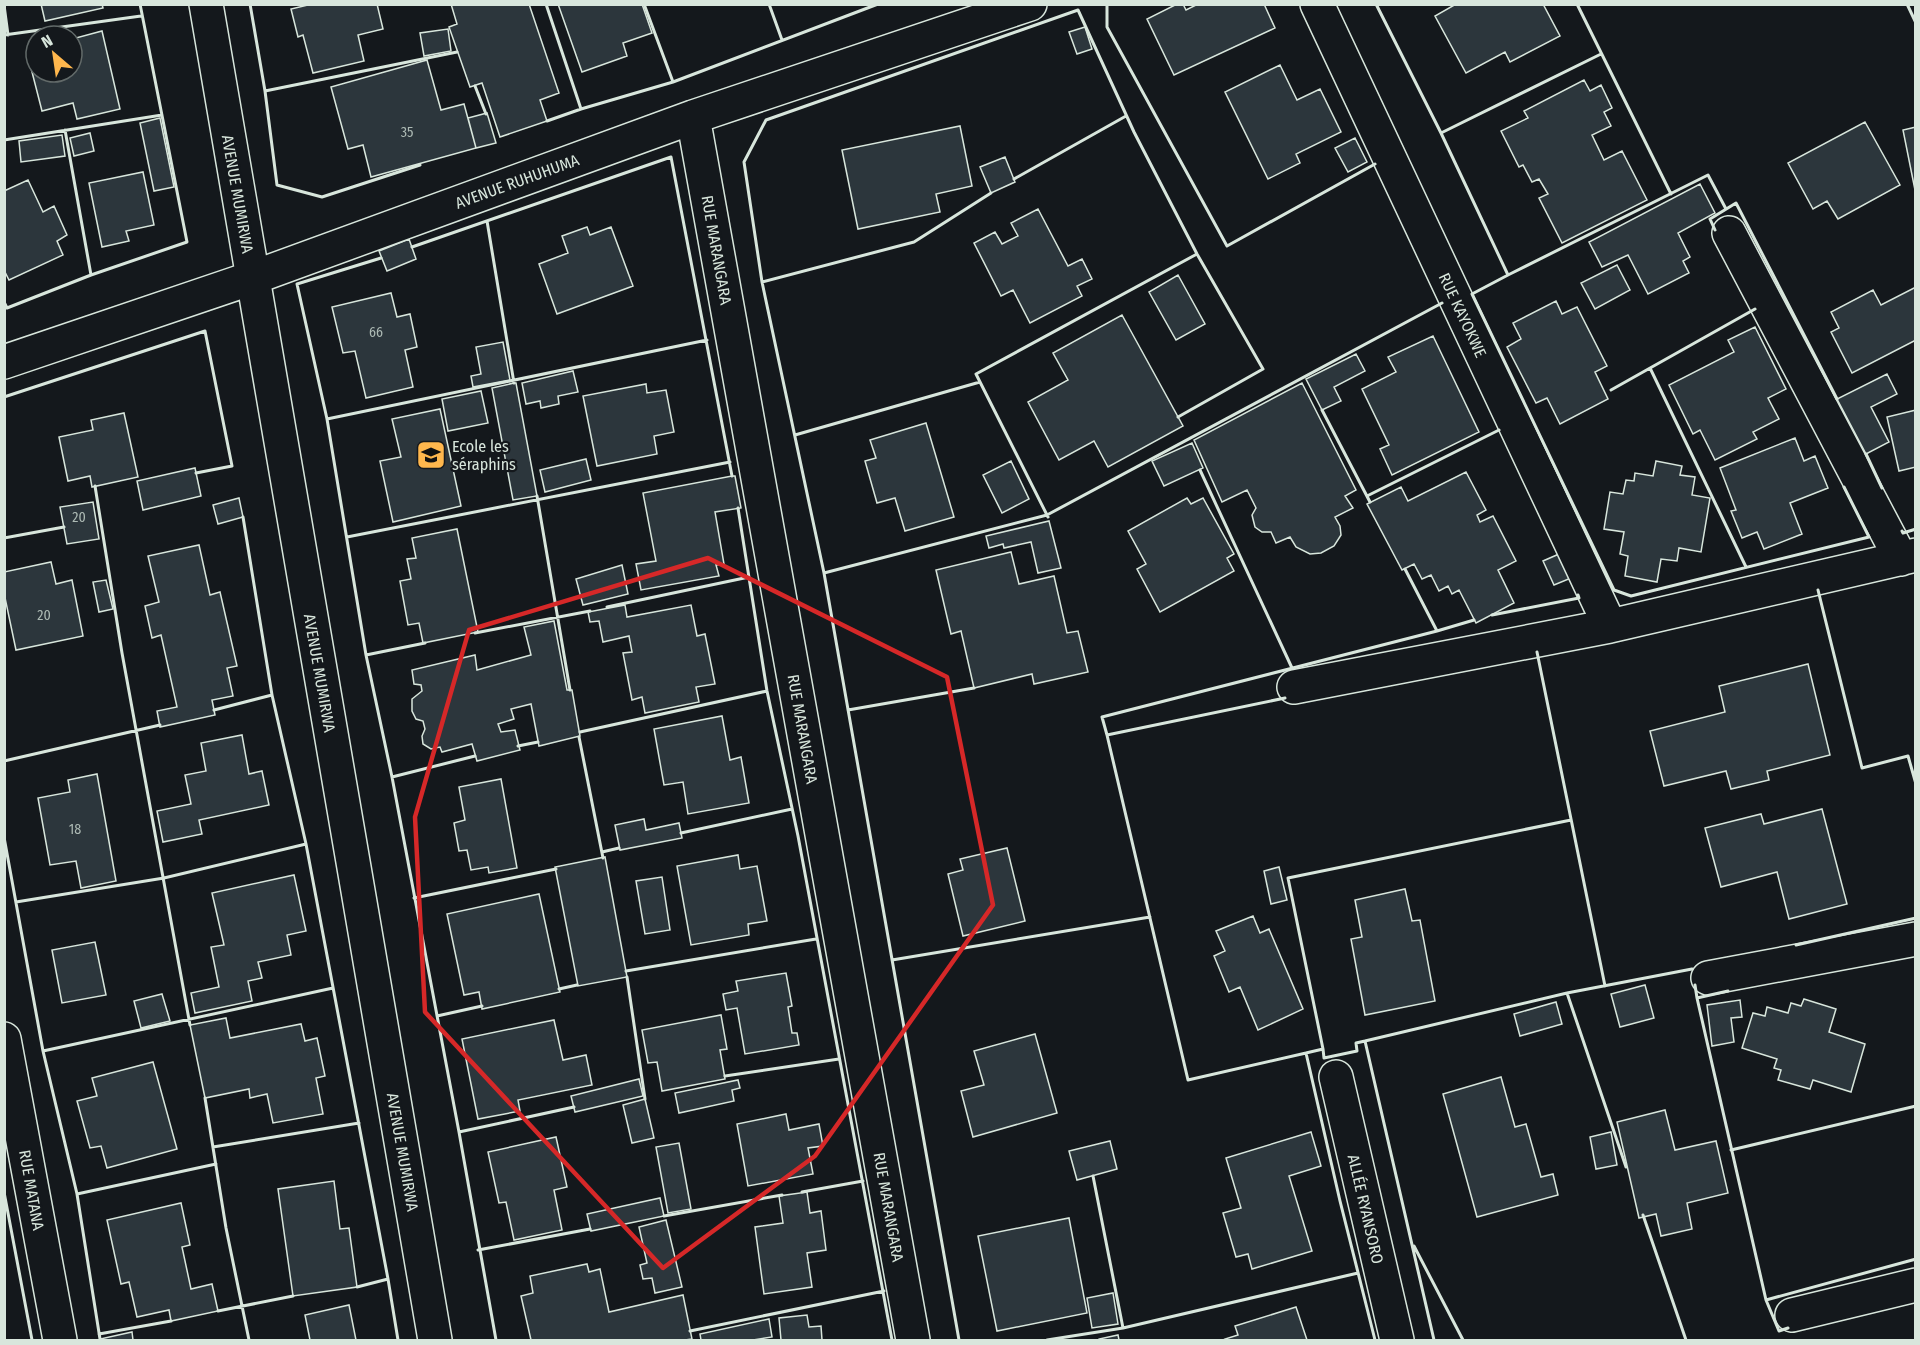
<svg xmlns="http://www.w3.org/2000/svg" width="1920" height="1345" font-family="'Fira Sans Condensed',sans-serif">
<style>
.building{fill:#2c363c;stroke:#d8e6dc;stroke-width:1.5}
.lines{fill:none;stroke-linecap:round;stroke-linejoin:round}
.minor-casing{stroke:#d8e6dc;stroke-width:36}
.minor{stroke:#14181c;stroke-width:33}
.wall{stroke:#d8e6dc;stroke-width:3}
.marked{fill:none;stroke:#d62828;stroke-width:4.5;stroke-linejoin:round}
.labels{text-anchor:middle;stroke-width:4.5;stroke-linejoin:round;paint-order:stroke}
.number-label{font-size:14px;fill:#adbab4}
.street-label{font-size:16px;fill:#d8e6dc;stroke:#14181c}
.poi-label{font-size:16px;fill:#d8e6dc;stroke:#14181c;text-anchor:start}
</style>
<rect width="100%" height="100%" fill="#14181c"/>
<path class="building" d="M 41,4 L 102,4 L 103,8 L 45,21 Z
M 312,4 L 377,4 L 383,29 L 358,35 L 364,61 L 313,73 L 303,35 L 298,37 L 291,9 Z
M 451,4 L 529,4 L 559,93 L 540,100 L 547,121 L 500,137 L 482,83 L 470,87 L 449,27 L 457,24 Z
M 558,4 L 642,4 L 652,33 L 623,43 L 627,56 L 582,72 Z
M 1177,4 L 1183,4 L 1186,10 L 1198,4 L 1264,4 L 1275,28 L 1174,75 L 1147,19 Z
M 1456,4 L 1543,4 L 1560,36 L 1510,62 L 1505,52 L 1466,73 L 1435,16 Z
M 1085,27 L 1092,49 L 1077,54 L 1069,32 Z
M 448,29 L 451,51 L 424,56 L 420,33 Z
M 102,31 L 120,109 L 77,119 L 73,103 L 42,111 L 31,68 L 36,67 L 36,72 L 72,72 L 72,39 Z
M 427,60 L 441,110 L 464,104 L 476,148 L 371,177 L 363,145 L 348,149 L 331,87 Z
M 1280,65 L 1297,100 L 1320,89 L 1341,132 L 1296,154 L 1300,163 L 1268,179 L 1225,92 Z
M 1584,80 L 1590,91 L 1601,85 L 1612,108 L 1604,112 L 1611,126 L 1592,135 L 1604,160 L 1622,151 L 1647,200 L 1562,243 L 1539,198 L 1548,194 L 1539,179 L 1532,182 L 1523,165 L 1519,167 L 1501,131 L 1528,118 L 1524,111 Z
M 487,113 L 496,143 L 476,148 L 468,118 Z
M 160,118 L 174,187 L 154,191 L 140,123 Z
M 1865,122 L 1900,185 L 1838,219 L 1827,201 L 1813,209 L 1788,163 Z
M 960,126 L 972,186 L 936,194 L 940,212 L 858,229 L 842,150 Z
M 1916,127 L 1916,195 L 1903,130 Z
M 90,133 L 94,151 L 74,156 L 70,138 Z
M 62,135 L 65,156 L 21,162 L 19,141 Z
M 1355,138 L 1367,162 L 1348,172 L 1335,148 Z
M 1005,157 L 1015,182 L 991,193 L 980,167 Z
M 143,172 L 154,225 L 126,231 L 129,241 L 102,247 L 89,183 Z
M 28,180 L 43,212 L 54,206 L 67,235 L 57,241 L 63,255 L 9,280 L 4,270 L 4,191 Z
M 1700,184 L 1715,213 L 1678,233 L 1690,257 L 1683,261 L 1689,273 L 1648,294 L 1628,255 L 1602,267 L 1589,242 Z
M 1038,209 L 1068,266 L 1082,259 L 1092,279 L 1077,286 L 1082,296 L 1030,323 L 1013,290 L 1001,296 L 974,243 L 995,232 L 1002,244 L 1018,236 L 1011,223 Z
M 587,227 L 590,235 L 611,227 L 633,286 L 557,314 L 539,264 L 568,253 L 562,236 Z
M 409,239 L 416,259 L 387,271 L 379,251 Z
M 1617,265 L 1630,290 L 1595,309 L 1581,283 Z
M 1178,275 L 1205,324 L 1176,340 L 1149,292 Z
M 1916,287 L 1916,340 L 1852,373 L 1831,332 L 1839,328 L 1831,312 L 1873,290 L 1881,305 Z
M 391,293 L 397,317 L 410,314 L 417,347 L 405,350 L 413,387 L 366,398 L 355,351 L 343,353 L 332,307 Z
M 1556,301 L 1562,314 L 1577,307 L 1607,366 L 1595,372 L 1608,399 L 1560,424 L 1547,398 L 1536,403 L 1507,347 L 1521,339 L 1513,323 Z
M 1122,315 L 1183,426 L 1108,467 L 1094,441 L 1059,460 L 1028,402 L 1068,380 L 1053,353 Z
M 1755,327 L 1786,389 L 1768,398 L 1779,419 L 1753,432 L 1757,439 L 1715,460 L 1700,430 L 1693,434 L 1669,385 L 1734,352 L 1728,340 Z
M 1433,336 L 1479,432 L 1392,475 L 1380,449 L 1389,445 L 1362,389 L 1396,372 L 1388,357 Z
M 503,342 L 510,380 L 473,387 L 471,376 L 481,374 L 476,347 Z
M 1356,354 L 1365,371 L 1334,387 L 1341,401 L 1322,410 L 1306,379 Z
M 573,371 L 578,392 L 558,396 L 559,404 L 541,408 L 540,401 L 526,404 L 522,383 Z
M 1887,374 L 1897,394 L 1871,407 L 1889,442 L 1866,454 L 1837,399 Z
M 514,383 L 516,383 L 537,496 L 513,500 L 492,388 Z
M 1302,383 L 1356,490 L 1345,496 L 1353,508 L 1335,517 L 1340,526 L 1341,535 L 1334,546 L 1321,553 L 1310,554 L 1296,547 L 1290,537 L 1276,543 L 1271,532 L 1262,532 L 1255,527 L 1252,515 L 1256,508 L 1247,490 L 1222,502 L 1194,440 Z
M 646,384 L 647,393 L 666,390 L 674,432 L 654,436 L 657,454 L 597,466 L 583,396 Z
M 481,391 L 488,423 L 448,431 L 442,399 Z
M 440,409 L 461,506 L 393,522 L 380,461 L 401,457 L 392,419 Z
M 1916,410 L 1916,467 L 1899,471 L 1887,417 Z
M 124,413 L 138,477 L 92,487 L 90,476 L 68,481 L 59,437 L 93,430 L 91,420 Z
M 926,423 L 954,517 L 905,531 L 895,498 L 877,503 L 865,461 L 876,458 L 870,440 Z
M 1795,438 L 1804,461 L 1815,456 L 1828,488 L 1790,503 L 1802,534 L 1764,549 L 1757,532 L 1742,538 L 1731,511 L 1736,510 L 1720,468 Z
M 1192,443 L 1203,468 L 1164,486 L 1152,461 Z
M 586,459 L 591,480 L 545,492 L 540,470 Z
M 1011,461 L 1029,499 L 1002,513 L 983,475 Z
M 1656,461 L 1682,466 L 1680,475 L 1695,477 L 1692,495 L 1710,498 L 1701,552 L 1679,548 L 1677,561 L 1661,559 L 1657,582 L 1625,576 L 1628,556 L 1620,554 L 1624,532 L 1604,529 L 1610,492 L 1623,494 L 1626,480 L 1634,481 L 1635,473 L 1653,476 Z
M 195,468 L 201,496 L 143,510 L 137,481 Z
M 1466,472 L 1486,510 L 1477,515 L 1480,522 L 1493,516 L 1516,561 L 1498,570 L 1514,603 L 1476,623 L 1459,590 L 1452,594 L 1448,586 L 1439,591 L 1431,575 L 1422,579 L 1414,564 L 1402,570 L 1367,504 L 1401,487 L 1408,501 Z
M 732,476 L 735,476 L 741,508 L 715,512 L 724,564 L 716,565 L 719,576 L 641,590 L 636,564 L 656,561 L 643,493 Z
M 239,498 L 243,517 L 218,524 L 213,505 Z
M 1187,498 L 1191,504 L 1203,498 L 1234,554 L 1227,558 L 1234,571 L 1160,612 L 1137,569 L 1146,564 L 1128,531 Z
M 93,502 L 99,539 L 67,544 L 60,507 Z
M 1049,521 L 1061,568 L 1038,573 L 1031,542 L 1004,548 L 1003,544 L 989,548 L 986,536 Z
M 457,529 L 478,632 L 423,643 L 419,623 L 408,625 L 400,581 L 411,579 L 407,559 L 416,558 L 412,538 Z
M 199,545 L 210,595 L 220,592 L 237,666 L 227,668 L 233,696 L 212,700 L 215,715 L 160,727 L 157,711 L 177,707 L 161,635 L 152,638 L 145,606 L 159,602 L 148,556 Z
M 1011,552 L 1019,584 L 1054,576 L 1067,633 L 1078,631 L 1088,672 L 1034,684 L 1032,674 L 974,688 L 961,631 L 951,634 L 936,570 Z
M 1559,554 L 1576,576 L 1554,585 L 1543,561 Z
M 51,562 L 56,584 L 72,580 L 83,636 L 16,650 L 4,593 L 4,572 Z
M 622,565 L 628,594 L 583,605 L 576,579 Z
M 106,580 L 113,609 L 99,612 L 93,582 Z
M 625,605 L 627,617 L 691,605 L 697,636 L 705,634 L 715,684 L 696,687 L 699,702 L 645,713 L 642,697 L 632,700 L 623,653 L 632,652 L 629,636 L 603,642 L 599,621 L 590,622 L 588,612 Z
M 554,621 L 567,690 L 572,690 L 580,736 L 539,746 L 531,704 L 511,709 L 514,719 L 498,724 L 501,732 L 515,730 L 520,750 L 477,761 L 472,744 L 442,752 L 440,747 L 431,749 L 423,744 L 422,736 L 425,729 L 423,721 L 416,719 L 412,711 L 412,699 L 422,691 L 421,685 L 414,684 L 412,670 L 475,655 L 477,670 L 531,655 L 524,627 Z
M 1808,664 L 1830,755 L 1767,771 L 1769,780 L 1731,789 L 1726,771 L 1664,786 L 1650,731 L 1725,712 L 1719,686 Z
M 722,716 L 730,760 L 741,757 L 749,803 L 688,814 L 683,782 L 664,785 L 654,729 Z
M 242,735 L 249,774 L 262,771 L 269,805 L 199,820 L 202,834 L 163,842 L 157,811 L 191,804 L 185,775 L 206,771 L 201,743 Z
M 97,774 L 116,881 L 81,888 L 76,861 L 50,865 L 38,798 L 70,792 L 68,780 Z
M 501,779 L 517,868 L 489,873 L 488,867 L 471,870 L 467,850 L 459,851 L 454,823 L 465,820 L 459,787 Z
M 1822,809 L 1847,904 L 1789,919 L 1777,872 L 1721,887 L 1705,828 L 1761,814 L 1764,824 Z
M 644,819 L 646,830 L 679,823 L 682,838 L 620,850 L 615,825 Z
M 1007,848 L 1025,921 L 963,936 L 948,874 L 963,870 L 960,859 Z
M 738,855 L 740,869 L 757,866 L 767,921 L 748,924 L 749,935 L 691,945 L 677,866 Z
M 605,857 L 627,977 L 578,986 L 555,867 Z
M 1279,867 L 1287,900 L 1271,904 L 1264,871 Z
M 294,875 L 306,931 L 287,935 L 291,955 L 258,962 L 262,978 L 248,981 L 252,1001 L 195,1013 L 191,993 L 219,987 L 211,947 L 224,945 L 212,893 Z
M 662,877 L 670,930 L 645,934 L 636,881 Z
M 1405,889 L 1412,921 L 1420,920 L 1435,1001 L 1365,1015 L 1351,939 L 1362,937 L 1355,900 Z
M 539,894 L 560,992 L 482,1009 L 479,992 L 464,995 L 447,914 Z
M 1253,916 L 1260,933 L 1269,929 L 1303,1009 L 1258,1030 L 1240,987 L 1229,992 L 1214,956 L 1225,951 L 1216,931 Z
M 95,942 L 106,995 L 62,1003 L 52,950 Z
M 786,973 L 792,1006 L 788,1007 L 792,1033 L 797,1033 L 799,1045 L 745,1054 L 737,1008 L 726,1010 L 723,994 L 738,991 L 736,981 Z
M 1645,985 L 1654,1018 L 1620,1027 L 1611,994 Z
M 162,994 L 170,1021 L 141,1028 L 134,1001 Z
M 1804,999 L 1836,1009 L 1829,1032 L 1865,1044 L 1851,1092 L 1813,1080 L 1810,1089 L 1778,1080 L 1781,1070 L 1774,1068 L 1777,1059 L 1742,1048 L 1753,1013 L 1765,1016 L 1767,1007 L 1788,1013 L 1791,1003 L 1801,1006 Z
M 1740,1000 L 1742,1017 L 1731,1018 L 1734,1042 L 1712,1046 L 1707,1005 Z
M 1556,1002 L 1562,1024 L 1520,1036 L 1514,1014 Z
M 721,1015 L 727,1049 L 720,1050 L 725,1079 L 662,1091 L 657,1062 L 648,1063 L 642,1030 Z
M 226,1018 L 230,1038 L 301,1024 L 305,1041 L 317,1038 L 325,1076 L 316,1078 L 323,1114 L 273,1123 L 267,1094 L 250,1098 L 249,1089 L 205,1098 L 190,1025 Z
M 554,1020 L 563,1060 L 586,1055 L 592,1085 L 518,1100 L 520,1111 L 478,1119 L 462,1039 Z
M 1035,1034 L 1057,1113 L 973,1137 L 961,1091 L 984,1085 L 974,1051 Z
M 153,1062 L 177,1149 L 107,1168 L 101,1146 L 90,1148 L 77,1101 L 97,1096 L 92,1078 Z
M 1501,1077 L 1515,1127 L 1526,1124 L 1541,1177 L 1553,1174 L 1558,1195 L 1477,1217 L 1443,1094 Z
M 639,1079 L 643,1096 L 575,1112 L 571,1096 Z
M 738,1080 L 740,1088 L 732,1090 L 734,1101 L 679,1113 L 675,1093 Z
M 645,1099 L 654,1138 L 632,1143 L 623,1105 Z
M 1665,1110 L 1675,1150 L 1716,1141 L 1728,1193 L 1687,1203 L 1692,1229 L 1661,1236 L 1656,1214 L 1639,1218 L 1617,1122 Z
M 786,1114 L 789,1130 L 819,1124 L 823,1146 L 808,1148 L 813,1174 L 748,1186 L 737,1124 Z
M 1311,1132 L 1321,1166 L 1289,1176 L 1312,1251 L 1252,1269 L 1248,1254 L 1236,1257 L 1223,1213 L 1241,1208 L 1226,1158 Z
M 1611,1132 L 1617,1165 L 1596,1169 L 1590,1137 Z
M 556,1137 L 567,1187 L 554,1190 L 562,1230 L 514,1240 L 506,1202 L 499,1203 L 488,1152 Z
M 1110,1141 L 1117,1169 L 1077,1180 L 1069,1151 Z
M 679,1143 L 691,1209 L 668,1213 L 656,1147 Z
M 334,1181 L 340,1229 L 349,1228 L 357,1287 L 293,1296 L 278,1189 Z
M 807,1192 L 810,1213 L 821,1211 L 826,1250 L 807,1253 L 812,1287 L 764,1294 L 755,1227 L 783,1223 L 779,1196 Z
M 660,1198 L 664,1216 L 591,1231 L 587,1214 Z
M 181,1203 L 190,1245 L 182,1247 L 191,1289 L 212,1284 L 218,1311 L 171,1321 L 169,1310 L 137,1317 L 129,1282 L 121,1284 L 107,1220 Z
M 1069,1218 L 1087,1313 L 997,1331 L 978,1236 Z
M 666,1220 L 682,1287 L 655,1293 L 652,1278 L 643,1279 L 640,1265 L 647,1263 L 639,1227 Z
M 587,1264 L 589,1272 L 600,1269 L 609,1312 L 683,1295 L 692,1339 L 685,1340 L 531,1340 L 521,1296 L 533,1293 L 530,1276 Z
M 1113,1293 L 1118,1324 L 1092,1328 L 1087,1298 Z
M 349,1305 L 356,1340 L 310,1340 L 305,1315 Z
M 1296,1307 L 1307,1340 L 1226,1340 L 1225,1339 L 1238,1335 L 1235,1326 Z
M 807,1315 L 809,1327 L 821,1326 L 822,1340 L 781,1340 L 779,1318 Z
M 769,1319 L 772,1337 L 753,1340 L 701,1340 L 700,1334 Z
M 132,1332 L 133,1340 L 100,1340 L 100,1339 Z
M 1118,1335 L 1119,1340 L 1099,1340 L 1099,1339 Z"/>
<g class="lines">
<g class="minor-casing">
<path id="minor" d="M 206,4 L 435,1340
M 1317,4 L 1610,626
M 693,117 L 913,1340
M 1729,233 L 1901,559
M 4,362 L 252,278 L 693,117 L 1030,4
M 1294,687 L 1610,626 L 1916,555
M 1708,978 L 1916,939
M 4,1039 L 60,1340
M 1336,1077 L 1397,1340
M 1792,1315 L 1916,1285"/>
</g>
<use href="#minor" class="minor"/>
<path class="wall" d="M 250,4 L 265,91 L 277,185 L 322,197 L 420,165
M 546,4 L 581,109
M 644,4 L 673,82
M 769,4 L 782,40
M 1107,4 L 1107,27 L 1227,246 L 1375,164
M 1376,4 L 1441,133 L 1508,275 L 1472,294 L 1614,590 L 1631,596 L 1869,537 L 1844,487
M 1577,4 L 1671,194
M 1907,4 L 1916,23
M 4,5 L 8,35
M 4,35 L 141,16
M 475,86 L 486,114
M 265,91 L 457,52
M 547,121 L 581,109 L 673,82 L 878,4
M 65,130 L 91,275
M 1441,133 L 1601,54
M 4,140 L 162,115
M 1014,179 L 1126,116
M 487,221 L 514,383
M 1715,230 L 1710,219 L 1736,203 L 1837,399
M 412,247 L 671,157 L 732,476
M 381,258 L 297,284 L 327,419 L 366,655 L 392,777 L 459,1132 L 496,1340
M 1508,275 L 1708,175 L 1726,209
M 762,282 L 914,242 L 991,193
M 4,302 L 7,308 L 91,275 L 187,242 L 140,4
M 1650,368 L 1746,567
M 1611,390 L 1755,309
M 4,397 L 205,331 L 232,466 L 196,473
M 1322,410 L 1370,502
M 327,419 L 707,340
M 795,435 L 980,382
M 1866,454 L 1882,488
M 1200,470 L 1292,668
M 95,486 L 122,653 L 190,1025
M 537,496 L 570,690
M 1367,496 L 1499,430
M 738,508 L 767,691 L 798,836 L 892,1340
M 243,517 L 272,695 L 306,844 L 388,1279 L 398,1340
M 1048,517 L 976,374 L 1197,254
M 1902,531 L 1903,533 L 1916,529
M 347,537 L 730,462
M 4,538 L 64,527
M 1405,569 L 1437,631
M 824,573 L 1047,515 L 1442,303
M 1818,590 L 1862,768 L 1908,756 L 1916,784
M 607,607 L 749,577
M 1492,615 L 1579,598 L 1578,595
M 475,633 L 590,611
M 1537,652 L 1605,986
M 366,655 L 425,643
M 1285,698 L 1107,735 L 1102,717 L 1437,631 L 1474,620
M 214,710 L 272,695
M 848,710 L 974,688
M 580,732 L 767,691
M 1107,735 L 1188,1080 L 1306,1053
M 579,737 L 603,858
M 518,746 L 538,742
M 4,761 L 160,725
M 392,777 L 475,756
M 681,833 L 792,809
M 4,837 L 43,1051 L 77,1194 L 100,1339
M 602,852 L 619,848
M 414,898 L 556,869
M 16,902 L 164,878 L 306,844
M 1796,945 L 1916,918
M 892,960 L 1150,917
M 626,971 L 816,939
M 627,977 L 645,1099
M 1695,985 L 1697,998 L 1728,991
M 559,989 L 577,985
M 1567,993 L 1626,1167
M 1697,998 L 1766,1300
M 437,1016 L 482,1006
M 1365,1041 L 1567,993 L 1692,969
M 1323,1049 L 1288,878 L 1571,820
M 43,1051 L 333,988
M 725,1076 L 839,1059
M 205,1098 L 226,1228 L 249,1340
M 459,1132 L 574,1107
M 213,1147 L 359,1123
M 1731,1150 L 1916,1106
M 1093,1176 L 1123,1328
M 4,1192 L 32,1340
M 802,1192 L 863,1181
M 77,1194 L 216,1164
M 1643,1215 L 1686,1340
M 664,1216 L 782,1195
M 1414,1246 L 1463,1340
M 478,1250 L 590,1229
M 357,1287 L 388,1279
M 218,1311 L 293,1296
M 1788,1328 L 1779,1331 L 1766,1300 L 1916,1259
M 690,1331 L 884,1291
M 99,1334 L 171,1321
M 959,1340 L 824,573 L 762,282 L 744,162 L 766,120 L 1078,10 L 1134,132 L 1197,254 L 1263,369 L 1178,417
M 1047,1340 L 1123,1328 L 1358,1273
M 1375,1340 L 1340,1201 L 1306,1053 L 1323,1049 L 1324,1058 L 1357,1051 L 1356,1043 L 1365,1041 L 1434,1340"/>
</g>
<path class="marked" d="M 708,558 L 947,677 L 993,905 L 815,1156 L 663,1268 L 425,1012 L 415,817 L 469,630 Z"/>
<defs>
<g id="school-square" transform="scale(1.5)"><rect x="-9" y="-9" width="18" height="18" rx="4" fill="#ffb74d" stroke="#14181c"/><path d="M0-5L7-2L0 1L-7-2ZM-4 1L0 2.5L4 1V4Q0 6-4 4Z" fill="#111"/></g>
</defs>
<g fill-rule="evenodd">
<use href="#school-square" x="431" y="455"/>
</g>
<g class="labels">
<g class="number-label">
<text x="407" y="137">35</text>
<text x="376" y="337">66</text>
<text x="79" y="522">20</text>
<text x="44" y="620">20</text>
<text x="75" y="834">18</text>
</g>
<g class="street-label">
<text transform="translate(517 181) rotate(-20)" y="6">AVENUE RUHUHUMA</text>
<text transform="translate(238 194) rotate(80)" y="6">AVENUE MUMIRWA</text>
<text transform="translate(717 250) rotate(80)" y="6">RUE MARANGARA</text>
<text transform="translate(1463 315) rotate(65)" y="6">RUE KAYOKWE</text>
<text transform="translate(320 673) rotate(80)" y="6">AVENUE MUMIRWA</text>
<text transform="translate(803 729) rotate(80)" y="6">RUE MARANGARA</text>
<text transform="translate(403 1152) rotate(80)" y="6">AVENUE MUMIRWA</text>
<text transform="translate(32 1190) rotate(80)" y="6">RUE MATANA</text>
<text transform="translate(889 1207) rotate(80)" y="6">RUE MARANGARA</text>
<text transform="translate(1366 1209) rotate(77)" y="6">ALLÉE RYANSORO</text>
</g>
<g class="poi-label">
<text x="452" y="452">Ecole les<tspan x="452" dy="18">séraphins</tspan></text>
</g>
</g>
<rect width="1920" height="1345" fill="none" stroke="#d8e6dc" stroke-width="12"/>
<g transform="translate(54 54) rotate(331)"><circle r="28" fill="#14181c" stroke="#626a69" stroke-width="1.5"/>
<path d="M0-4.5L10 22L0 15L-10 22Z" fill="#ffb74d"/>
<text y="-9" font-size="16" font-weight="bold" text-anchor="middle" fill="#d8e6dc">N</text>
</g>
</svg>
